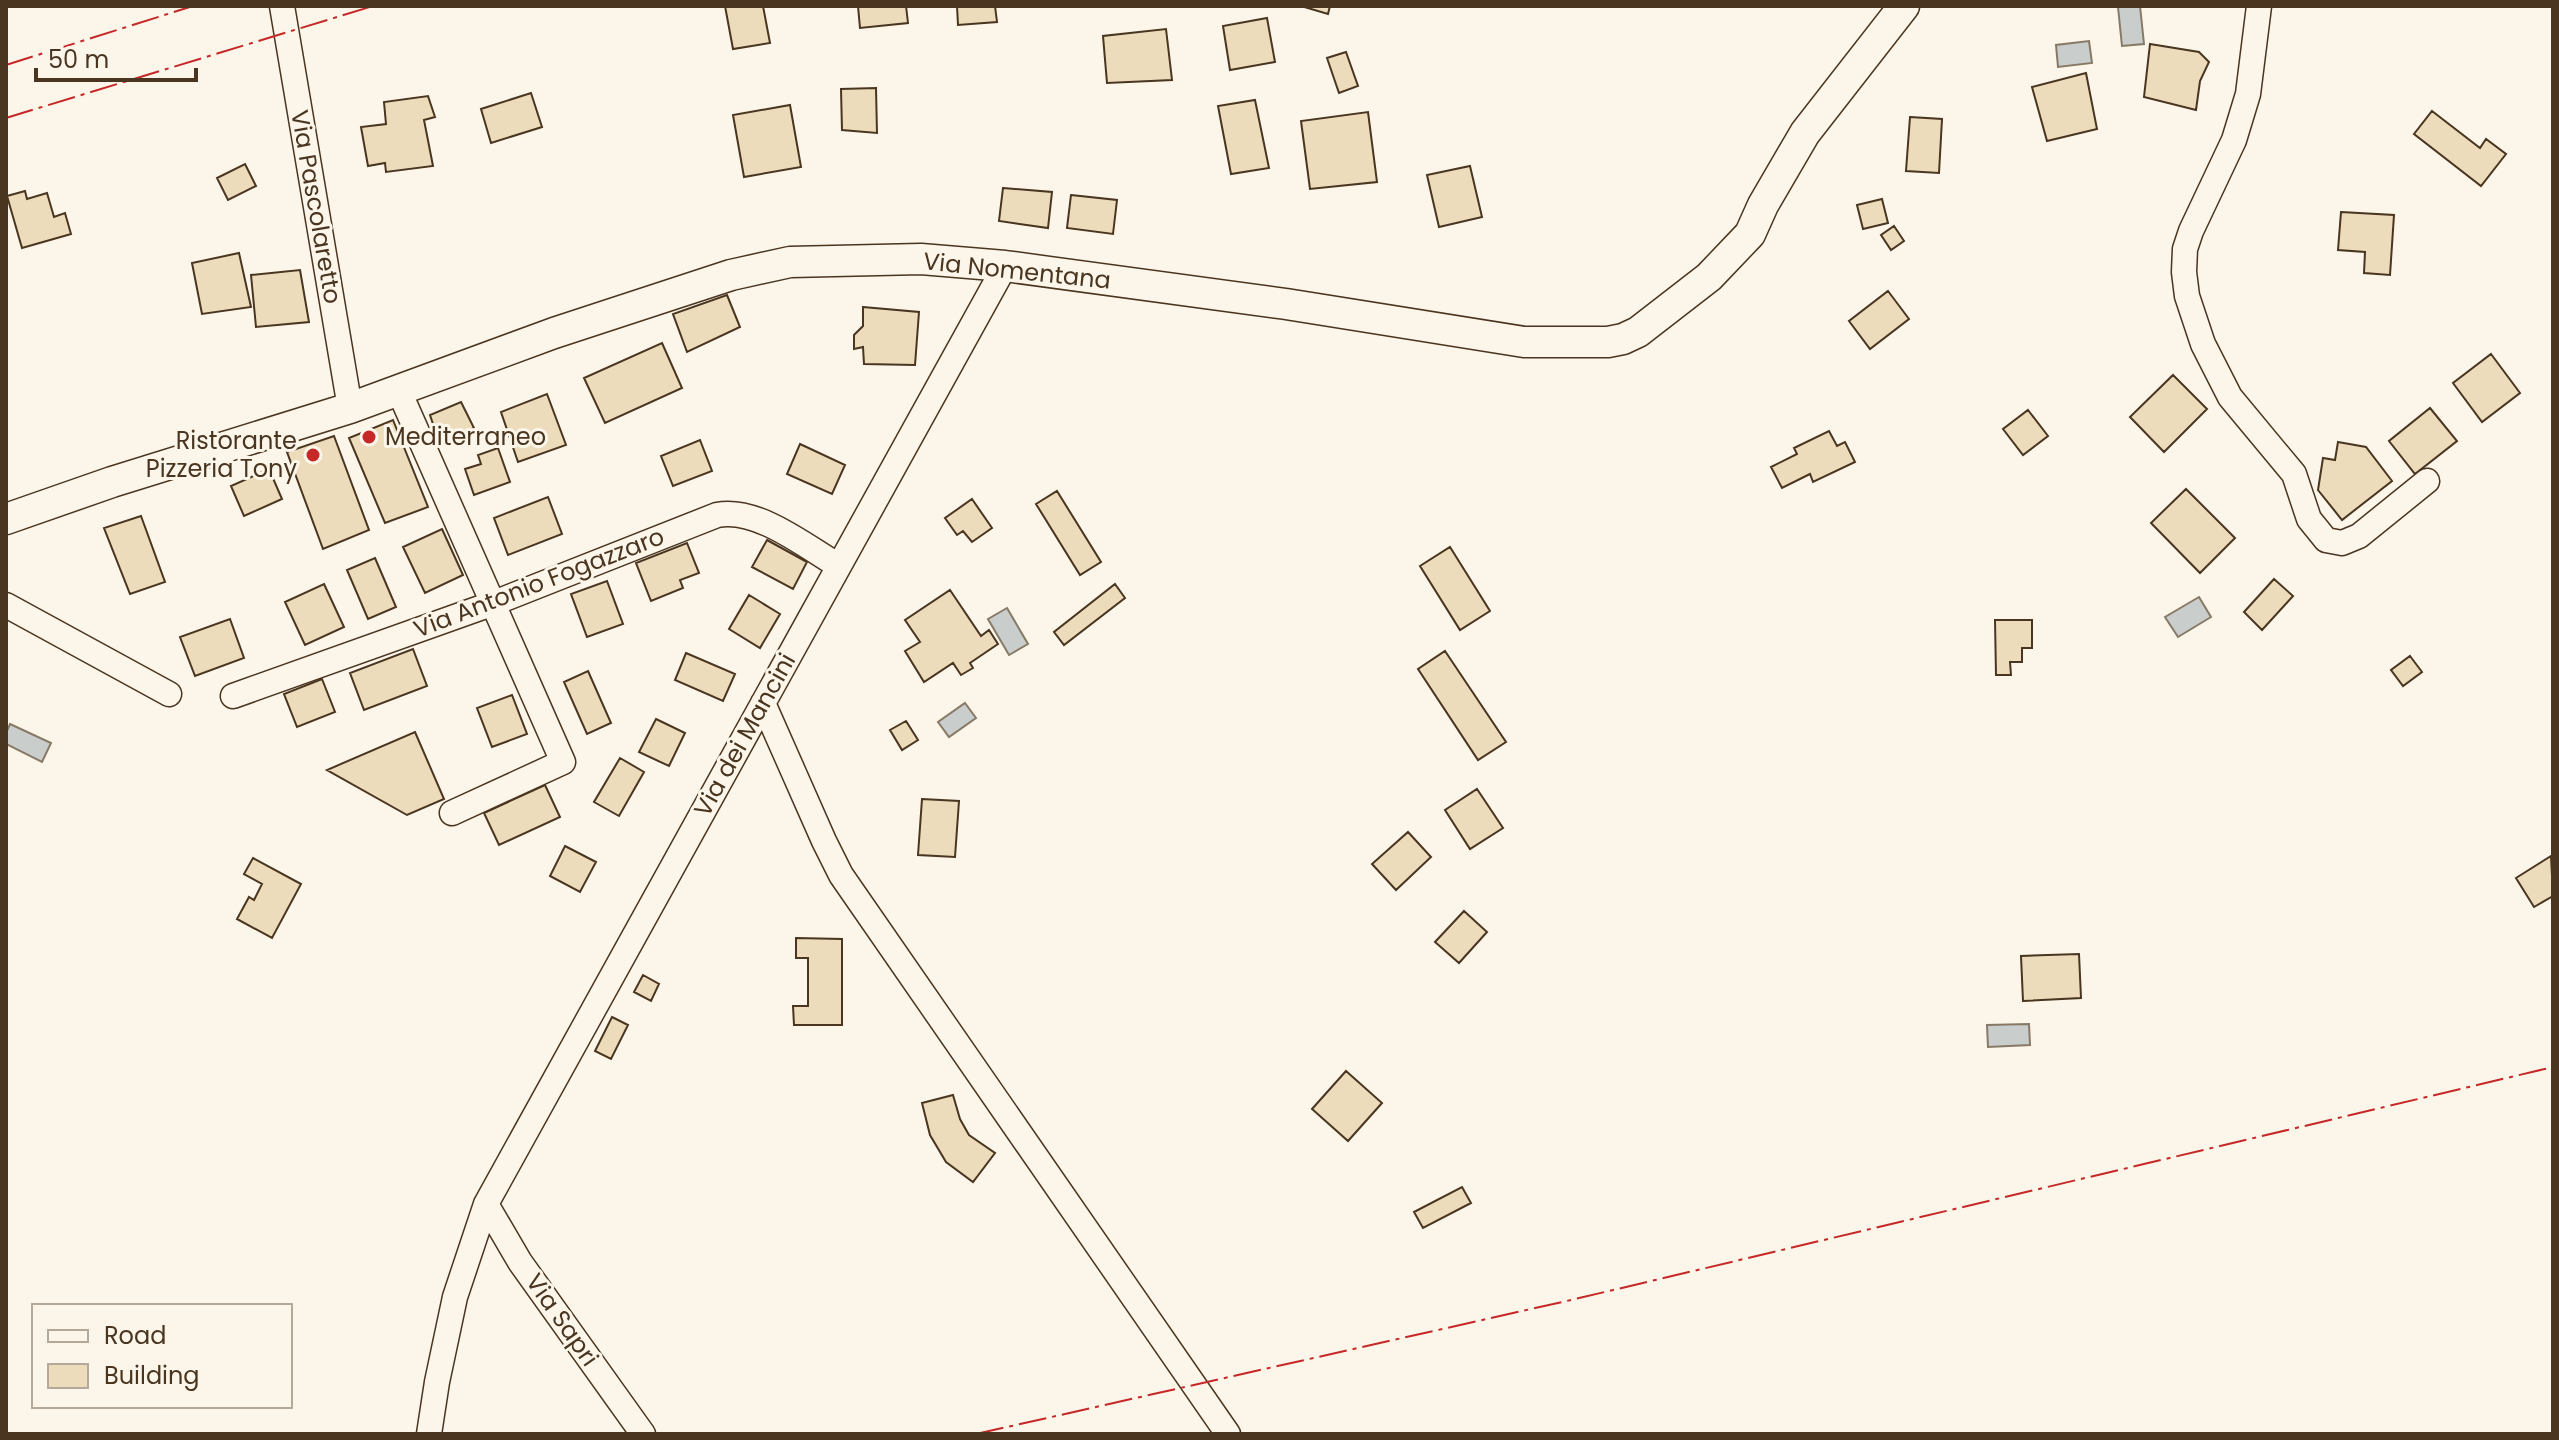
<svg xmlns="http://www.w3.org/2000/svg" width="2559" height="1440" font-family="Poppins,sans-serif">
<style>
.water{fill:#c9cecd;stroke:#887966;stroke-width:2}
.building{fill:#ecdcbc;stroke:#4a3520;stroke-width:2}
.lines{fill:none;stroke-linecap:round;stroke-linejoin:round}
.minor-casing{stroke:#4a3520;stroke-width:27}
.major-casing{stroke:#4a3520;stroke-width:33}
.minor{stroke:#fbf6e9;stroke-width:24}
.major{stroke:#fbf6e9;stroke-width:30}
.power{stroke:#c62828;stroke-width:2;stroke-dasharray:28 6 4 6;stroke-linecap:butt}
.poi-dot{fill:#c62828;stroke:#fbf6e9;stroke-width:3}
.labels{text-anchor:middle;stroke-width:6;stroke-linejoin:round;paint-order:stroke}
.street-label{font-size:24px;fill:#4a3520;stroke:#fbf6e9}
.poi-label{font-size:24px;fill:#4a3520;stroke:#fbf6e9;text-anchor:start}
</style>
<rect width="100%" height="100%" fill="#fbf6e9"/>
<path class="water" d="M 2140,6 L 2144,44 L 2122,46 L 2118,7 Z
M 2089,41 L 2092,63 L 2058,67 L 2056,45 Z
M 2199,597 L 2211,617 L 2178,637 L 2165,617 Z
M 1007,608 L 1028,644 L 1009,655 L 988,619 Z
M 965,703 L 976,718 L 949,737 L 938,722 Z
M 10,724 L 51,743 L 42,762 L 6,744 L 6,733 Z
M 2029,1024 L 2030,1045 L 1988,1047 L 1987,1025 Z"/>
<path class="building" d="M 725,6 L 763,6 L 770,43 L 733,49 Z
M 858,6 L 906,6 L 908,23 L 860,28 Z
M 957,6 L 995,6 L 997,22 L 958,25 Z
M 1301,6 L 1330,6 L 1328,14 Z
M 1267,18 L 1275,62 L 1230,70 L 1223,26 Z
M 1166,29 L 1172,80 L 1107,83 L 1103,36 Z
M 2150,44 L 2199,52 L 2209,62 L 2200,81 L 2196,110 L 2144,97 Z
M 1346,52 L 1358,86 L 1339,93 L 1327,58 Z
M 2086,73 L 2097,129 L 2047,141 L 2032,87 Z
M 876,88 L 877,133 L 842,130 L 841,89 Z
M 531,93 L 542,127 L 491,143 L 481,109 Z
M 428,96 L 435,117 L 424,120 L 433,166 L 386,172 L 385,163 L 368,166 L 361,127 L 386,124 L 384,102 Z
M 1255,100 L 1269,168 L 1231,174 L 1218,106 Z
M 790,105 L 801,167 L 744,177 L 733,115 Z
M 2432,111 L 2480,148 L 2486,139 L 2506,154 L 2481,186 L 2414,134 Z
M 1368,112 L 1377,182 L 1310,189 L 1301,121 Z
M 1910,117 L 1942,119 L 1939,173 L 1906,171 Z
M 245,164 L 256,186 L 228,200 L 217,178 Z
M 1470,166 L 1482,217 L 1439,227 L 1427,175 Z
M 1003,188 L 1052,192 L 1048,228 L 999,221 Z
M 25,191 L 27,199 L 47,193 L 54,217 L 65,213 L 71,234 L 22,248 L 7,196 Z
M 1071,195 L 1117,200 L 1113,234 L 1067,228 Z
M 1882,199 L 1888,223 L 1863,229 L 1857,205 Z
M 2341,212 L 2394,215 L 2390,275 L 2364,273 L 2365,252 L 2338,250 Z
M 1894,226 L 1904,241 L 1891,250 L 1881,235 Z
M 239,253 L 251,307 L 202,314 L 192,263 Z
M 300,270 L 309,322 L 256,327 L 251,275 Z
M 1888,291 L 1909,319 L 1870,349 L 1849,321 Z
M 727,295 L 740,327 L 687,352 L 673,314 Z
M 863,307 L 919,312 L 915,365 L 864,364 L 863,347 L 854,349 L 854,335 L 863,326 Z
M 662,343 L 682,388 L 605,423 L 584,378 Z
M 2491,354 L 2520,393 L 2482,422 L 2453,383 Z
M 2173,375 L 2207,409 L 2164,452 L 2130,417 Z
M 547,394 L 566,445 L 518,462 L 501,412 Z
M 461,402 L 474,428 L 440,445 L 430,415 Z
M 2430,408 L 2457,441 L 2415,474 L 2389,441 Z
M 2028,410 L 2048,436 L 2023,455 L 2003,429 Z
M 393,420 L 428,507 L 385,523 L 349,438 Z
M 1829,431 L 1837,446 L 1845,442 L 1855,462 L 1813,482 L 1810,474 L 1782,488 L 1771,467 L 1797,454 L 1794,448 Z
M 334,436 L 369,530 L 323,549 L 287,452 Z
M 700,440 L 712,471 L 673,486 L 661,456 Z
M 2338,442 L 2366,447 L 2392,481 L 2342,520 L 2318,490 L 2323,458 L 2335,460 Z
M 800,444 L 845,465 L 832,494 L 787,474 Z
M 498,448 L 510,482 L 474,495 L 465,469 L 481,464 L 478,455 Z
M 269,469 L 282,499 L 244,516 L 231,486 Z
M 2186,489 L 2235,538 L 2200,573 L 2151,523 Z
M 1057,491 L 1101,562 L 1080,575 L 1036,504 Z
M 548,497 L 562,534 L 508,555 L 494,518 Z
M 972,499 L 992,528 L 972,542 L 963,531 L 957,535 L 945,518 Z
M 141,516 L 165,582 L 130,594 L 104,528 Z
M 442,529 L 463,575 L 425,593 L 403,547 Z
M 767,540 L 807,562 L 793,589 L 752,567 Z
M 687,543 L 699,573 L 680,580 L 683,588 L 651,601 L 636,563 Z
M 1450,547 L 1490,611 L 1460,630 L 1420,566 Z
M 375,558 L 396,607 L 368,619 L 347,570 Z
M 2274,579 L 2293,596 L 2262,630 L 2244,612 Z
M 607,581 L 623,624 L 587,637 L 571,594 Z
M 324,584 L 344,627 L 305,645 L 285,602 Z
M 1115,584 L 1125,598 L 1064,645 L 1054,632 Z
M 950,590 L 981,636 L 989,630 L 998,644 L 970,663 L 973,668 L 961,675 L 953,663 L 924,682 L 905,651 L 920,642 L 905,620 Z
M 749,595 L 780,614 L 760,648 L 729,629 Z
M 230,619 L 244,658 L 195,676 L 180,637 Z
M 1995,620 L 2032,620 L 2032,648 L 2022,648 L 2022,662 L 2010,662 L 2011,675 L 1996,675 Z
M 413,649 L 427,686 L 364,710 L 350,673 Z
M 1445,651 L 1506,742 L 1478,760 L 1418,669 Z
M 686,653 L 735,674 L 723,701 L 675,680 Z
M 2410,656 L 2422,672 L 2403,686 L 2391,670 Z
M 588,671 L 611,723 L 587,734 L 564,682 Z
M 322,679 L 335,712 L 297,727 L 284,694 Z
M 512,695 L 527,734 L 492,747 L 477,708 Z
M 656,719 L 685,733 L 669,766 L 639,752 Z
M 906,721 L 918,740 L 902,750 L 890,730 Z
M 415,732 L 444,799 L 407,815 L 327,770 Z
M 620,758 L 644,772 L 619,816 L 594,802 Z
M 545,785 L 560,817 L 499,845 L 484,813 Z
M 1477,789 L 1503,828 L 1470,849 L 1445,810 Z
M 922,799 L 959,801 L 955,857 L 918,855 Z
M 1408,832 L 1431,857 L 1396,890 L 1372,864 Z
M 565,846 L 596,862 L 580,892 L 550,876 Z
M 2551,856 L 2553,896 L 2534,907 L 2516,878 Z
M 253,858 L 301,884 L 272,938 L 237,919 L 249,897 L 254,900 L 262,884 L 244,874 Z
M 1464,911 L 1487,932 L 1459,963 L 1435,942 Z
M 796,938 L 842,939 L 842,1025 L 794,1025 L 793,1006 L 808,1006 L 808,958 L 796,958 Z
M 2079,954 L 2081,998 L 2023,1001 L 2021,956 Z
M 643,975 L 659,984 L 651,1001 L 634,992 Z
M 612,1017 L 628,1025 L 611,1059 L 595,1051 Z
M 1346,1071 L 1382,1103 L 1348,1141 L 1312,1109 Z
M 953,1095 L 960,1119 L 969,1135 L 995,1153 L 973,1182 L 946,1162 L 930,1135 L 922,1103 Z
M 1462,1187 L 1471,1203 L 1423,1228 L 1414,1212 Z"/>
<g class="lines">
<g class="minor-casing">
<path id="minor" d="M 282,6 L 350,408
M 2259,6 L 2248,94 L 2234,140 L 2191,231 L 2185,249 L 2184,272 L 2187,296 L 2203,344 L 2230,397 L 2294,474 L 2309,519 L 2326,540 L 2342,543 L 2359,536 L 2427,481
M 399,391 L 563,762 L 452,813
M 6,605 L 169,694
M 233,696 L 494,603 L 717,515 C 757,507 805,546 839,566
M 763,703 L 824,841 L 841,875 L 1228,1434
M 486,1204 L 520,1262 L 643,1434
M 429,1434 L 437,1382 L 455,1297 L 486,1204 L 1005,266"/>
</g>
<g class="major-casing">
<path id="major" d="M 6,519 L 112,482 L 350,408 L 554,333 L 731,275 L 790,262 L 921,259 L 1005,266 L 1286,304 L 1524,342 L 1608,342 L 1623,339 L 1638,332 L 1709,277 L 1750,234 L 1763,205 L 1805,133 L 1904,6"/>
</g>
<use href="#minor" class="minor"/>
<use href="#major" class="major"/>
<path class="power" d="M 6,65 L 193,6
M 6,118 L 373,6
M 976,1434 L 1571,1300 L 2553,1067"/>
</g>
<g class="poi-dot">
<circle cx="369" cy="437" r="8"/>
<circle cx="313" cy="455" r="8"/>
</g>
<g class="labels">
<g class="street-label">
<text transform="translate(316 207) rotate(80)" y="8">Via Pascolaretto</text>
<text transform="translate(1017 271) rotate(6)" y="8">Via Nomentana</text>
<text transform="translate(539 583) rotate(-21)" y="8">Via Antonio Fogazzaro</text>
<text transform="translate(745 735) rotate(-61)" y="8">Via dei Mancini</text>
<text transform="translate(562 1320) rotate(55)" y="8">Via Sapri</text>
</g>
<g class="poi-label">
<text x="385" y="445">Mediterraneo</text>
<text x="297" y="449" text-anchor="end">Ristorante<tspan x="297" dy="28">Pizzeria Tony</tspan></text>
</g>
</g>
<rect width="2559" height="1440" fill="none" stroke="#4a3520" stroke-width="16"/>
<rect x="32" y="1304" width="260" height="104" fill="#fbf6e9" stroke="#b4a999" stroke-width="2"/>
<rect x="48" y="1330" width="40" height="12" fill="#fbf6e9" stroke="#b4a999" stroke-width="2"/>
<text x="104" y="1344" font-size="24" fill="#4a3520">Road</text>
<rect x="48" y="1364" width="40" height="24" fill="#ecdcbc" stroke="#b4a999" stroke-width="2"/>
<text x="104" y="1384" font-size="24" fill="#4a3520">Building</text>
<path d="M36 68v12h160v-12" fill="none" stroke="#4a3520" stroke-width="4"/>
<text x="48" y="68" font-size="24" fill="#4a3520" stroke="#fbf6e9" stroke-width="6" paint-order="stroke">50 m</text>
</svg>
